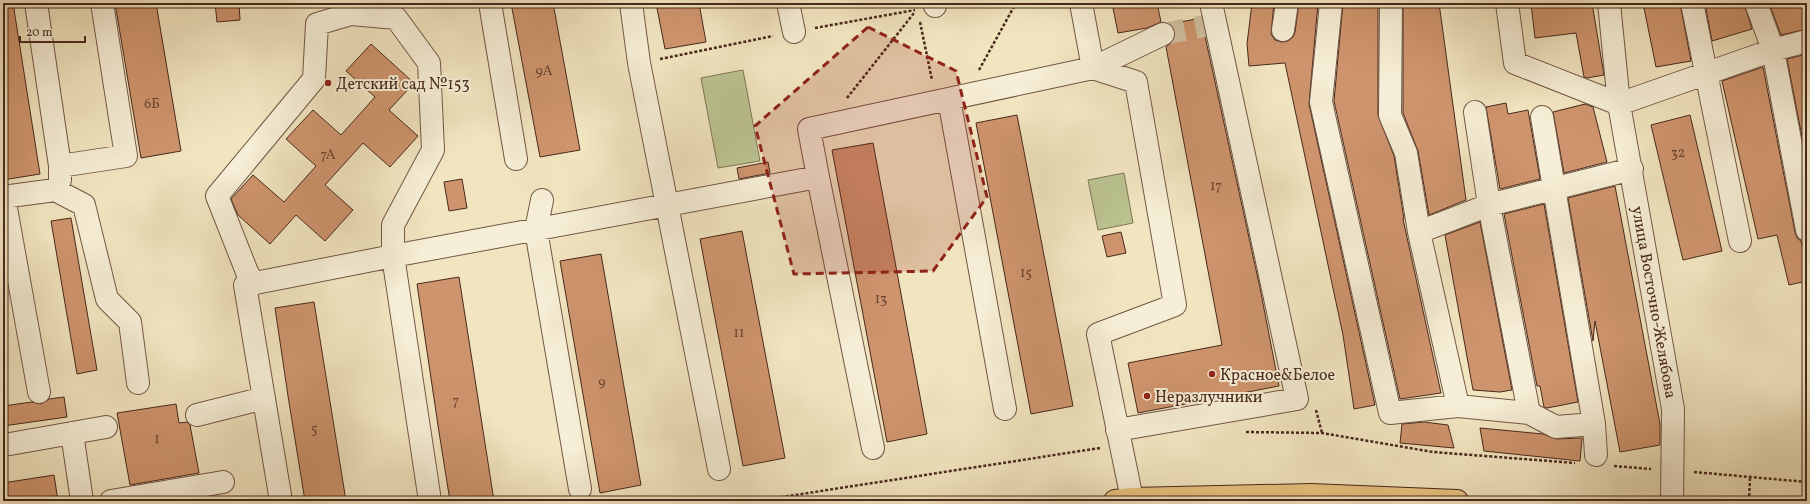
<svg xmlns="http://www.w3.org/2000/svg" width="1810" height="504" font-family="Vollkorn,serif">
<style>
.green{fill:#bbc491;stroke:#827656}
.building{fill:#ce946d;stroke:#48281c}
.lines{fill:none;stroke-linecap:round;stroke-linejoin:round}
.minor-tunnel{stroke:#cfbf9f;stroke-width:22;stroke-dasharray:22 11;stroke-linecap:butt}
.minor-casing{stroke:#725745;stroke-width:24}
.major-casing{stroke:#48281c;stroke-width:24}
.path{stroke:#48281c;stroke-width:2.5;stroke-dasharray:3 2;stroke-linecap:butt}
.minor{stroke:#f6eed6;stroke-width:22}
.major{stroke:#e8c280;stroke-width:22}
.marked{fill:#8f2418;fill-opacity:0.2;stroke:#8f2418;stroke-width:3;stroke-dasharray:8 5;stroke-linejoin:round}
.poi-dot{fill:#8f2418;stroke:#f6eed6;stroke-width:1.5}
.labels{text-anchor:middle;stroke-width:4;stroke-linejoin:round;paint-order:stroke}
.number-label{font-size:14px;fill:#6a4330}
.poi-label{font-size:16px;fill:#48281c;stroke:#f6eed6;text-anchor:start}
.street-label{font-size:16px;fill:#48281c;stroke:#f6eed6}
</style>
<rect width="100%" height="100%" fill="#f1e5c0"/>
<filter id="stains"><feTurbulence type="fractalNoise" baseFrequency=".005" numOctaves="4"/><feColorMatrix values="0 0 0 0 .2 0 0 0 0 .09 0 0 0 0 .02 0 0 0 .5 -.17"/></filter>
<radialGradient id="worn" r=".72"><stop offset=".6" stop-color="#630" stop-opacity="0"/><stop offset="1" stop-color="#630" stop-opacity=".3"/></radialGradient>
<path class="green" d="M 743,70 L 760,161 L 718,168 L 701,78 Z
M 1124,173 L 1133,223 L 1098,230 L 1088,180 Z"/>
<path class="building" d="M 3,3 L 13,3 L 40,174 L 3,180 Z
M 115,3 L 156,3 L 181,151 L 141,158 Z
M 215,3 L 239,3 L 240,20 L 217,22 Z
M 511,3 L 553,3 L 580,150 L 540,157 Z
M 656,3 L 699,3 L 706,42 L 665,49 Z
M 1112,3 L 1157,3 L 1161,22 L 1147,28 L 1118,33 Z
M 1252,3 L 1274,3 L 1271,34 L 1275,40 L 1282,42 L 1288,41 L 1293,37 L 1295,32 L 1299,3 L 1318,3 L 1309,104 L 1375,405 L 1354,409 L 1343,335 L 1285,63 L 1249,66 L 1247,44 Z
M 1343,3 L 1378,3 L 1378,115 L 1394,156 L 1404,219 L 1403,219 L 1441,393 L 1400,399 L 1334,101 Z
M 1403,3 L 1439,3 L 1466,200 L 1429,215 L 1418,151 L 1403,113 Z
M 1531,3 L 1592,3 L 1604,75 L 1587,78 L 1584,77 L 1576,33 L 1535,38 Z
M 1643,3 L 1680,3 L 1691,61 L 1656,67 Z
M 1705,3 L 1744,3 L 1752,29 L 1712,41 Z
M 1769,3 L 1807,3 L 1807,29 L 1781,35 Z
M 1201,18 L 1260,288 L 1279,386 L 1138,413 L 1128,363 L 1222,345 L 1166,47 L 1173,41 L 1175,35 L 1174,29 L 1170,24 Z
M 371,44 L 414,83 L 389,110 L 418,136 L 390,167 L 363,143 L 325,185 L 353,210 L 325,241 L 296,215 L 270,244 L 238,215 L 231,199 L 253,175 L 284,202 L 316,166 L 286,139 L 313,110 L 341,135 L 375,97 L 346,71 Z
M 1807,54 L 1807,163 L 1787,59 Z
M 1763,67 L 1795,232 L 1797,238 L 1801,241 L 1807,266 L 1807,281 L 1789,285 L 1777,235 L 1758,239 L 1722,81 Z
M 1506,103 L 1508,114 L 1528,110 L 1540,179 L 1500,189 L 1486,107 Z
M 1585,104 L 1593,107 L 1607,162 L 1564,173 L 1553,112 Z
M 1017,115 L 1073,406 L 1031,414 L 976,123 Z
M 1690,115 L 1722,251 L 1683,260 L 1651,125 Z
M 873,143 L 927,434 L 887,442 L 832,150 Z
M 768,162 L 770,173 L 739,179 L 737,168 Z
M 462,179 L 467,208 L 449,211 L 444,182 Z
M 1615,186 L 1660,424 L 1660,445 L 1620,452 L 1595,321 L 1593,341 L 1568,198 Z
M 1544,204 L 1578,402 L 1547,408 L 1544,407 L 1540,386 L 1537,386 L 1504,214 Z
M 71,218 L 97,370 L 77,374 L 51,221 Z
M 1480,222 L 1512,390 L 1500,392 L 1473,390 L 1445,235 Z
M 742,231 L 785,458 L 743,466 L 700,239 Z
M 1121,232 L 1126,253 L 1107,257 L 1102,236 Z
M 601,254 L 641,485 L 600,493 L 560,261 Z
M 459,277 L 494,501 L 450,501 L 439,432 L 417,284 Z
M 314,302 L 346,501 L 305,501 L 288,396 L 275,308 Z
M 64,397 L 67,417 L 3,426 L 3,406 L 32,402 L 41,404 L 49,399 Z
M 176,404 L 179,423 L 187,422 L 190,425 L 199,473 L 130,485 L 117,413 Z
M 1424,422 L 1448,425 L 1454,448 L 1400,443 L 1402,424 Z
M 1480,428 L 1543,434 L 1557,439 L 1582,438 L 1580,461 L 1484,451 Z
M 54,475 L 58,501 L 3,501 L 3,483 Z"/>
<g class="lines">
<path class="minor-tunnel" d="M 1163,34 L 1210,25"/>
<g class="minor-casing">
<path id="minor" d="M 36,3 L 60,166 L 60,180
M 490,3 L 516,159
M 631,3 L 639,63 L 719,469
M 788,3 L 794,32
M 935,3 L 935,6
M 1081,3 L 1093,68 L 1136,82 L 1175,305 L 1098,334 L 1132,499
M 1331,3 L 1321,102 L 1390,413 L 1458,406 L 1529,413 L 1556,427 L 1594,424
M 1391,3 L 1390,115 L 1406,153 L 1419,232 L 1458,406
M 1507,3 L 1515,63 L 1619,104 L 1773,50 L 1807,41
M 1609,3 L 1619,104 L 1673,409 L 1672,501
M 1692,3 L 1740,241
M 1756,3 L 1773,50 L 1807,230
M 1283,30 L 1287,3
M 949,99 L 1005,409
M 1475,112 L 1489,205 L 1529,413
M 1542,117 L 1594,424 L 1596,455
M 60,166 L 126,156 L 102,3
M 818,177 L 873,448
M 3,197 L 55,190 L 84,205 L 107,299 L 130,322 L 138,383
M 4,197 L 39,392
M 542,200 L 536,230 L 580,489
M 1419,232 L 1489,205 L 1632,169
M 254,284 L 247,272 L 217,196 L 314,79 L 317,24 L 351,14 L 396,18 L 429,63 L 433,150 L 393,225 L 393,256 L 430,501
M 197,415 L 264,398
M 1117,430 L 1297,399 L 1211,3
M 72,433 L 82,501
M 10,444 L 106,427
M 111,501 L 223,482
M 281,501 L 245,285 L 393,256 L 818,177 L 809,129 L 1093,68 L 1163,34"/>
</g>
<g class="major-casing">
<path id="major" d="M 1115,501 L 1132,499 L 1311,495 L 1457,501"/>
</g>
<path class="path" d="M 920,22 L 932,80
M 815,28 L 915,10
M 660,59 L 773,36
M 979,70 L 1016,3
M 847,98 L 914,13
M 1316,410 L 1322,433
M 1246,432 L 1322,433 L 1433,452 L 1575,463
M 1614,466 L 1651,469
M 1694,472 L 1807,482
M 756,501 L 1100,448
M 1749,501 L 1750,478"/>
<use href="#minor" class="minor"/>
<use href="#major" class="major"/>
</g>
<path class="marked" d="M 868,27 L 956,71 L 987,197 L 933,271 L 794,274 L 755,126 Z"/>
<g class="poi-dot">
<circle cx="328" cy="83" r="4"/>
<circle cx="1212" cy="374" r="4"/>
<circle cx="1147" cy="396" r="4"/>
</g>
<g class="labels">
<g class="number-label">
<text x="544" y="75">9А</text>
<text x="152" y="108">6Б</text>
<text x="1678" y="157">32</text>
<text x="328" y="159">7А</text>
<text x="1216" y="190">17</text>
<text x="1026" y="277">15</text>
<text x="881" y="303">13</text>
<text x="739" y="337">11</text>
<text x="602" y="386">9</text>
<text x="456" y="405">7</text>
<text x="314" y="433">5</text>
<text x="157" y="443">1</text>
</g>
<g class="poi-label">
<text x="336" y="89">Детский сад №153</text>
<text x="1220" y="380">Красное&amp;Белое</text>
<text x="1155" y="402">Неразлучники</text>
</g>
<g class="street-label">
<text transform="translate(1655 302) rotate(80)" y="6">улица Восточно-Желябова</text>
</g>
</g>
<rect width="1810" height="504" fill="none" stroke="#f1e5c0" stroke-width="16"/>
<rect x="4" y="4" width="1802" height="496" fill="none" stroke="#48281c" stroke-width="2"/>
<rect x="8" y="8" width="1794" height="488" fill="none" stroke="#48281c"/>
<path d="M20 36v6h65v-6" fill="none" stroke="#48281c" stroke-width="2"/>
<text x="26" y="36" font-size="12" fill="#48281c" stroke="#f6eed6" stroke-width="3" paint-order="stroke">20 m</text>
<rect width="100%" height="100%" filter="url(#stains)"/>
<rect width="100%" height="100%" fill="url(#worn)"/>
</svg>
